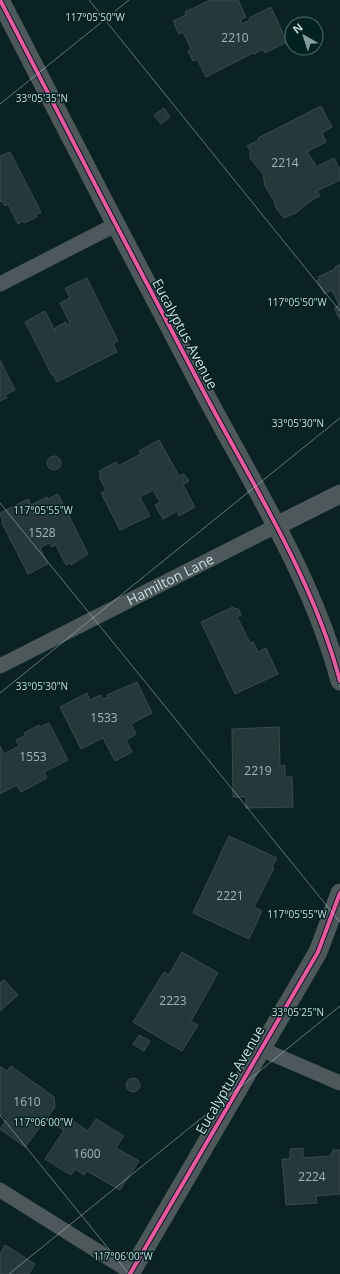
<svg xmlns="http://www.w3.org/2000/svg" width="340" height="1274" font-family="'Open Sans',sans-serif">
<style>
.building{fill:#26393a;stroke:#394b4d}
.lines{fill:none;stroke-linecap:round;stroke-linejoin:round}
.minor{stroke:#4c5859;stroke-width:15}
.tertiary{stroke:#4c5859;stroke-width:19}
.cycleway-casing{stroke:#012123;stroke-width:6}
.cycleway{stroke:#f153a3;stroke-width:4}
.ticks{fill:none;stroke:#c9dedf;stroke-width:1;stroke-opacity:0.45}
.labels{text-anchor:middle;stroke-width:3;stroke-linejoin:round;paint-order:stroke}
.number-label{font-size:12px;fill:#a0b5b6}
.street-label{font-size:14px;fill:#c9dedf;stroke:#012123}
.ticks-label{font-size:10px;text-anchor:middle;fill:#c9dedf;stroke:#012123;stroke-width:3;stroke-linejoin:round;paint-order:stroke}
</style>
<rect width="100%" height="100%" fill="#0a2224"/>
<path class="building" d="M 210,0 L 238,0 L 246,17 L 241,20 L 242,24 L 250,20 L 249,18 L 271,7 L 287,42 L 265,53 L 263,49 L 254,54 L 253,53 L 206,77 L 197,59 L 193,61 L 188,51 L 191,49 L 183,32 L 179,34 L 173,21 L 186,15 L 185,12 Z
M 321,106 L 332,127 L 322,133 L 326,142 L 307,152 L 316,165 L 313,166 L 314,168 L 334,158 L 340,170 L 340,180 L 317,191 L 320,196 L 312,200 L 296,213 L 284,218 L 276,208 L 274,201 L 265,186 L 263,174 L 250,158 L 250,150 L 247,146 L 259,140 L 258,138 Z
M 164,108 L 170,117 L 161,124 L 154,115 Z
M 10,152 L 41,212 L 36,215 L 37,217 L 24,223 L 23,221 L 18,224 L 8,204 L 5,206 L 2,201 L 0,202 L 0,156 Z
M 340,264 L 340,320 L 334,308 L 339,305 L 332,290 L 324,294 L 317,280 L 320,279 L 318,277 L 335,269 L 335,267 Z
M 87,278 L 118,341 L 113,344 L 117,352 L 57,382 L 53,374 L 52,375 L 25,322 L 45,311 L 55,331 L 55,328 L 66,322 L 67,325 L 70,323 L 60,303 L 70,298 L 65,288 Z
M 0,360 L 15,390 L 5,395 L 7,398 L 0,401 Z
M 159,440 L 179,476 L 184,474 L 189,481 L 183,485 L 195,507 L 179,516 L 177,511 L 163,519 L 155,505 L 160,502 L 153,490 L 140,497 L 150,516 L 120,530 L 101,493 L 106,491 L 99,476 L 100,475 L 99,471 L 116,462 L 118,466 L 141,454 L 139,451 Z
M47 463a7 7 0 1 1 14 0a7 7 0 1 1-14 0Z
M 58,494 L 88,554 L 71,565 L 70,563 L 66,565 L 56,545 L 52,547 L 49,543 L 40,548 L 48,564 L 28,574 L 2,523 L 3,522 L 0,513 L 28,499 L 31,505 L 47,497 L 48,499 Z
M 233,607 L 235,609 L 238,608 L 241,615 L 237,617 L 250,643 L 253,642 L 258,652 L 266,648 L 278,674 L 235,694 L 201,622 Z
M 137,682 L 152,713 L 131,724 L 136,734 L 126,740 L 132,752 L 115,761 L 103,738 L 81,749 L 60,707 L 87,693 L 90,700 L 101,695 L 103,699 L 108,697 L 107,695 Z
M 49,723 L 68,760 L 44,772 L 47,778 L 21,792 L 17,785 L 0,794 L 0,746 L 4,754 L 19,746 L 16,740 L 26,735 L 24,733 L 39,725 L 40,727 Z
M 279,727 L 280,766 L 285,765 L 285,777 L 292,777 L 293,807 L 246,808 L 246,797 L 233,797 L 232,729 Z
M 229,836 L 277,858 L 272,867 L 274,868 L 254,907 L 262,911 L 249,939 L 193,913 Z
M 182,952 L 218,973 L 191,1021 L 198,1025 L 182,1051 L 133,1022 L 164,972 L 169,975 Z
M 4,980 L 18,995 L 0,1011 L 0,983 Z
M 139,1035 L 150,1041 L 144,1051 L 133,1044 Z
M 0,1066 L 7,1071 L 11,1066 L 54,1097 L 55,1107 L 25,1147 L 0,1129 L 7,1119 L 1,1114 L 0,1116 Z
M126 1085a7 7 0 1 1 14 0a7 7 0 1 1-14 0Z
M 63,1118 L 69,1122 L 70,1119 L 88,1131 L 96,1119 L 124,1136 L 116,1148 L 139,1161 L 120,1190 L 87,1171 L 84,1175 L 75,1169 L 71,1175 L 45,1159 L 64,1130 L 58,1127 Z
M 303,1148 L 303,1158 L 330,1156 L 333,1150 L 340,1150 L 340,1194 L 316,1196 L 317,1203 L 286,1205 L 282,1159 L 290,1159 L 290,1149 Z
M 5,1245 L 35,1264 L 29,1274 L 0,1274 L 0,1254 Z"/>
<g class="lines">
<g class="minor">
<path d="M 0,284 L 115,225"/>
<path id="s1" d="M 0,666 L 276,526"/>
<path d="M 261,1049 L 340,1083"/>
<path d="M 0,1190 L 131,1272"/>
</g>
<path class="tertiary" d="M 0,0 C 68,133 137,266 207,398 C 256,490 313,580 340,681
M 276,526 L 340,494
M 130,1274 L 318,952 L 340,893"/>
<g class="cycleway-casing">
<path id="cycleway" d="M 0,0 C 68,133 137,266 207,398 C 256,490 313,580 340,681
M 130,1274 L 318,952 L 340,893"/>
</g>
<use href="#cycleway" class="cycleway"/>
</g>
<path class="ticks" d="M 89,0 L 340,311M 0,104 L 129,0M 0,503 L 340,922M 0,693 L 340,418M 0,1115 L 129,1274M 9,1274 L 340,1006"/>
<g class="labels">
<g class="number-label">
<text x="235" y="42">2210</text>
<text x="285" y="167">2214</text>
<text x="42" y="537">1528</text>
<text x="104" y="722">1533</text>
<text x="33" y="761">1553</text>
<text x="258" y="775">2219</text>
<text x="230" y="900">2221</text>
<text x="173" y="1005">2223</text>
<text x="27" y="1106">1610</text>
<text x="87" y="1158">1600</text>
<text x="312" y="1181">2224</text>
</g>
<g class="street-label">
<text transform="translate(185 334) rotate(62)" y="5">Eucalyptus Avenue</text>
<text dy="5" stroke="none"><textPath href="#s1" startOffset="191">Hamilton Lane</textPath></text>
<text transform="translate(230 1080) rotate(-60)" y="5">Eucalyptus Avenue</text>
</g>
</g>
<g class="ticks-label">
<text x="95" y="21">117°05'50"W</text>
<text x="42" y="102">33°05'35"N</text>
<text x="297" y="306">117°05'50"W</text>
<text x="298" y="427">33°05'30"N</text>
<text x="43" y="514">117°05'55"W</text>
<text x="42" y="690">33°05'30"N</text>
<text x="297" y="918">117°05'55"W</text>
<text x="298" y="1016">33°05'25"N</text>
<text x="43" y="1126">117°06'00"W</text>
<text x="123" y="1260">117°06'00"W</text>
</g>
<g transform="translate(304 36) rotate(321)"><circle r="19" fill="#012123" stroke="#516d6e"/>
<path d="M0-3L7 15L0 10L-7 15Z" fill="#869c9e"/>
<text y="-6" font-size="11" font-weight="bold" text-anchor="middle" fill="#c9dedf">N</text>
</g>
</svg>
